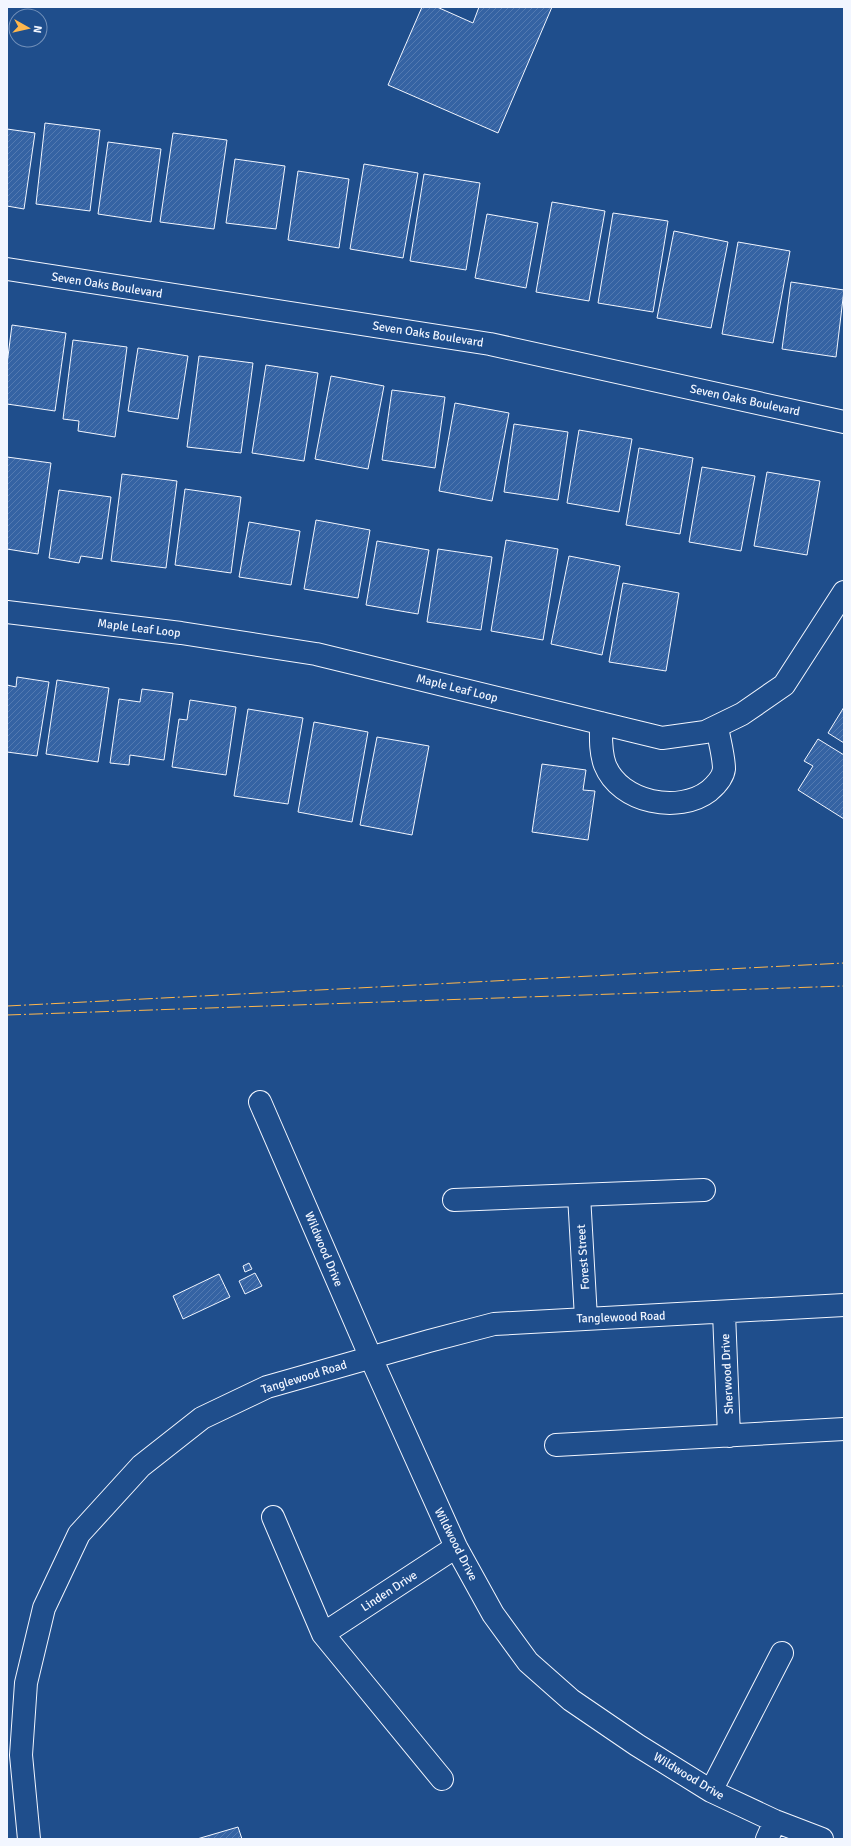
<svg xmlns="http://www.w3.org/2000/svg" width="851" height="1846" font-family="Signika,sans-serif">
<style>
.building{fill:url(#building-hatch);stroke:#f2f6ff}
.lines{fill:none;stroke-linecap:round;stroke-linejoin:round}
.minor-casing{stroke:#f2f6ff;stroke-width:24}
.minor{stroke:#1f4e8c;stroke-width:22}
.power{stroke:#ffb74d;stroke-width:1;stroke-dasharray:14 3 2 3;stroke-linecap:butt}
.labels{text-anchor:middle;stroke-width:3;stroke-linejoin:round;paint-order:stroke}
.street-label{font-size:12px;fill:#f2f6ff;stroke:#1f4e8c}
</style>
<defs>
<pattern id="building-hatch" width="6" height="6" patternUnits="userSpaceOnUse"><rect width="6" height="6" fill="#3563a3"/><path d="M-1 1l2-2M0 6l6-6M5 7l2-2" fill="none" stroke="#537ab1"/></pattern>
</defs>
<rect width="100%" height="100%" fill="#1f4e8c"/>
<path class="building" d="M 422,7 L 437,7 L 473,23 L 479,7 L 552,7 L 498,133 L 388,85 Z
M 45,123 L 100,130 L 90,211 L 36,204 Z
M 7,129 L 35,133 L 24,209 L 7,206 Z
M 173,133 L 227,140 L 214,229 L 160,222 Z
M 108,142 L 161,149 L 151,222 L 98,214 Z
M 235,159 L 285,166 L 276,229 L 226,223 Z
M 364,164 L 418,173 L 403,258 L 350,249 Z
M 298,171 L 349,179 L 339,248 L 288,240 Z
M 424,174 L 480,183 L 466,270 L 410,261 Z
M 552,202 L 605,211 L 589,301 L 536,292 Z
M 613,213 L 668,221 L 653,312 L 598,303 Z
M 487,214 L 538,223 L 526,288 L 475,278 Z
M 674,231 L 728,242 L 711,328 L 657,318 Z
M 738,242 L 790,251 L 773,343 L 722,334 Z
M 791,282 L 844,290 L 836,357 L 782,349 Z
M 12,325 L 66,333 L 55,411 L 7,404 L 7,364 Z
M 73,340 L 127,347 L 115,437 L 78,431 L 79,421 L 63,419 Z
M 138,348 L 188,356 L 178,419 L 128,411 Z
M 199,356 L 253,363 L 241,453 L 187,447 Z
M 266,365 L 318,373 L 304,461 L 252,453 Z
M 331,376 L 384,386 L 368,469 L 315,459 Z
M 392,390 L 445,397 L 435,468 L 382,460 Z
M 455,403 L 509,413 L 492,501 L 439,491 Z
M 514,424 L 568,432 L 558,500 L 504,492 Z
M 579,430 L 632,439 L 619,512 L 567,503 Z
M 639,448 L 693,458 L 680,534 L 626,525 Z
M 7,457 L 51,463 L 38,554 L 7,549 Z
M 702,467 L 755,476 L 741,551 L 689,542 Z
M 767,472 L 820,481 L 807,555 L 754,546 Z
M 122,474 L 177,481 L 166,568 L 111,561 Z
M 185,489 L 241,497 L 231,573 L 175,565 Z
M 59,490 L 111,497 L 102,559 L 81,556 L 79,563 L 49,558 Z
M 316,520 L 370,530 L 358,598 L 304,589 Z
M 249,522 L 300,531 L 291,585 L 239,577 Z
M 506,540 L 558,549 L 543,640 L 491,631 Z
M 377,541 L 429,550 L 418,614 L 366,605 Z
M 438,549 L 492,557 L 481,630 L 427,622 Z
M 569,556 L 620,566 L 602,655 L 551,644 Z
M 623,583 L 679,593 L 666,671 L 609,662 Z
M 17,677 L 49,682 L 37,756 L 7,752 L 7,685 L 16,687 Z
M 57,680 L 109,688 L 98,762 L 46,754 Z
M 142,689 L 173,693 L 164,760 L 130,755 L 129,765 L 110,763 L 119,699 L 140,702 Z
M 190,700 L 236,707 L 226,775 L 172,767 L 179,719 L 187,720 Z
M 844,707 L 844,743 L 828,733 Z
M 248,709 L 303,718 L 288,804 L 234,796 Z
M 314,722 L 368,732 L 352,822 L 298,812 Z
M 377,737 L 429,746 L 412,835 L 360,825 Z
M 818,739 L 844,755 L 844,819 L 798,790 L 813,766 L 804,761 Z
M 542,764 L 586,770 L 583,790 L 595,791 L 588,840 L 532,832 Z
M 249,1263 L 252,1269 L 245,1272 L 243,1266 Z
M 255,1273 L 262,1286 L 245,1294 L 239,1281 Z
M 219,1274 L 230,1297 L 183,1319 L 173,1296 Z
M 238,1827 L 242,1839 L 197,1839 Z"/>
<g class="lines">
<g class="minor-casing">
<path id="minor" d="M 7,269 L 490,344 L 844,422
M 7,612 L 181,633 L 316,654 L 662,738 L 705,732 L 742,714 L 784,685 L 844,592
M 601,723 C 601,737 600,752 605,765 C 620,803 679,814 709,791 C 716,785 723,778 724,769 C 724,757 719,739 717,727
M 260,1102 L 371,1358 L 456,1547 L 493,1614 L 528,1662 L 571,1700 L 637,1745 L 711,1791 L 775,1821 L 822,1839
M 579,1195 L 586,1318
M 454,1200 L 704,1190
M 724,1313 L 729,1436
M 556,1445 L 844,1429
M 273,1517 L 323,1634 L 442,1779
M 323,1634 L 456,1547
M 711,1791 L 782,1653
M 29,1839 L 21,1755 L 26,1683 L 44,1608 L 79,1534 L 141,1466 L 202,1418 L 267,1387 L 429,1341 L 494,1324 L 844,1305
M 767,1839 L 775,1821"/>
</g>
<use href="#minor" class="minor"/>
<path class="power" d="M 7,1006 L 844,963
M 7,1015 L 844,986"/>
</g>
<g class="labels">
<g class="street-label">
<text transform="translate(107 285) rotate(9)" y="4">Seven Oaks Boulevard</text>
<text transform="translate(428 334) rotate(9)" y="4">Seven Oaks Boulevard</text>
<text transform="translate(745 400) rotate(12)" y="4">Seven Oaks Boulevard</text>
<text transform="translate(139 628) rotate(7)" y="4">Maple Leaf Loop</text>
<text transform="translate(457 688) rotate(14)" y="4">Maple Leaf Loop</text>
<text transform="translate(324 1249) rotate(67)" y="4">Wildwood Drive</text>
<text transform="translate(583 1257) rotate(-94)" y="4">Forest Street</text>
<text transform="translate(621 1317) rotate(-2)" y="4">Tanglewood Road</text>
<text transform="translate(727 1374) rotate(-93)" y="4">Sherwood Drive</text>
<text transform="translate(304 1377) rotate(-17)" y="4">Tanglewood Road</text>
<text transform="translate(456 1544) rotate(63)" y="4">Wildwood Drive</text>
<text transform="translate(389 1591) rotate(-33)" y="4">Linden Drive</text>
<text transform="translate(689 1776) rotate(31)" y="4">Wildwood Drive</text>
</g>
</g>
<rect width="851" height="1846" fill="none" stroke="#f2f6ff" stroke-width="16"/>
<g transform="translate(28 28) rotate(98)"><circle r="19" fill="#1f4e8c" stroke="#7391ba"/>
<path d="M0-3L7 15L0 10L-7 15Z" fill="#ffb74d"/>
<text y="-6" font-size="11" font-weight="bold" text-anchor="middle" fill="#f2f6ff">N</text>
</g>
</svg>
